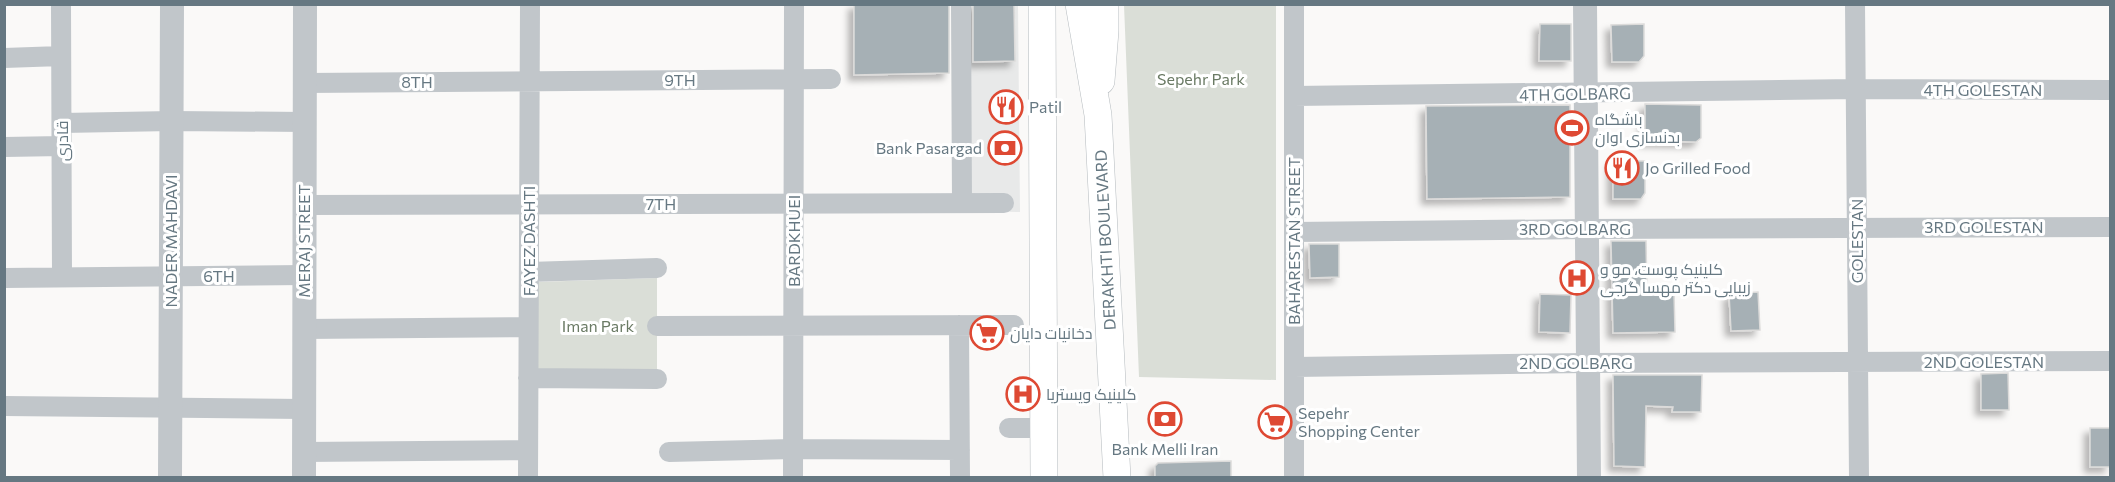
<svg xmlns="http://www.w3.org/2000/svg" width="2115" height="482" font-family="Commissioner,Cairo,sans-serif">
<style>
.built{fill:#e8e9e9}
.green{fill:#daded7}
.building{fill:#a6b0b5;stroke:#dcdbda;stroke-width:1.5;filter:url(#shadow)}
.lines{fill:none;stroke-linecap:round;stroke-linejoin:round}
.secondary-casing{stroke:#b4babe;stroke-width:28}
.minor{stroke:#c1c6ca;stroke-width:20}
.tertiary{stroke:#c1c6ca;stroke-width:24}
.secondary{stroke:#fff;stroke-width:27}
.labels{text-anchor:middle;stroke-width:6;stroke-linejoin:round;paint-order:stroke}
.park-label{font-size:16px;fill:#6a7a64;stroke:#fff}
.street-label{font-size:16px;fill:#667882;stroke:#fff}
.poi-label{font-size:16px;fill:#667882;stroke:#fff;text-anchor:start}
</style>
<defs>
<filter id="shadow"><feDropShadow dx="-5.5" dy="5.5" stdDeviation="3" flood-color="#0004"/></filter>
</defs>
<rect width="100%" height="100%" fill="#faf9f8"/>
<path class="built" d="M 953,5 L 1018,5 L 1020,212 L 954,211 Z"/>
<path class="green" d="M 1124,5 L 1276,5 L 1276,380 L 1139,377 Z
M 657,278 L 657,371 L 537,372 L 537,282 Z"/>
<path class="building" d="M 854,4 L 949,4 L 949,73 L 854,75 Z
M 973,4 L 1014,4 L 1015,61 L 973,62 Z
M 1540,24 L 1571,24 L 1571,61 L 1539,61 Z
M 1644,24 L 1644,56 L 1639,62 L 1612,62 L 1611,25 Z
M 1645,104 L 1701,105 L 1701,138 L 1696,142 L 1645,141 Z
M 1570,105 L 1570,197 L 1427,199 L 1426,106 Z
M 1613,161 L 1645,161 L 1645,193 L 1641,199 L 1613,199 Z
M 1611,241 L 1646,241 L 1647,293 L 1674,293 L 1675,332 L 1613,333 Z
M 1309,244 L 1339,244 L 1339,277 L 1310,278 Z
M 1758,292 L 1760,330 L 1731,331 L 1729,294 Z
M 1540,294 L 1571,295 L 1570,333 L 1539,332 Z
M 2008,373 L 2009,410 L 1981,410 L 1981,374 Z
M 1613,375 L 1702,375 L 1701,412 L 1672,412 L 1673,407 L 1646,406 L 1645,467 L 1614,466 Z
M 2090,428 L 2110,428 L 2110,467 L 2090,467 Z
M 1231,461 L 1231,477 L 1155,477 L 1155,466 L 1158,463 Z"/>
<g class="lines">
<g class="secondary-casing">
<path id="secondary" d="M 1042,4 L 1044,478
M 1079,4 L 1098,115 L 1117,478
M 1101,81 L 1105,31 L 1105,4"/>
</g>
<path class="minor" d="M 61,4 L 62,277
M 961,4 L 962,203
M 1855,4 L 1859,478
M 4,58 L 61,56
M 305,83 L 831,79
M 1294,96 L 1856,89 L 2110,90
M 62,123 L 172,121 L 305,122
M 4,147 L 62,146
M 305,205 L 1004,203
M 1294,232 L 1587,229 L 2110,227
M 529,272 L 657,268
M 4,278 L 304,275
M 959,325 L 960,478
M 657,326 L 1014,325
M 304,329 L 528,327
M 1294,367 L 1588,363 L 2110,361
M 528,378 L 657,379
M 4,406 L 304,409
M 1009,428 L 1043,428
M 304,452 L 528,450
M 669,452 L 793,449 L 960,450
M 528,478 L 530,4
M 793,478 L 794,4
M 1294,478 L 1294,4"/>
<path class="tertiary" d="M 1585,4 L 1589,478
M 170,478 L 172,4
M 304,478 L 305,4"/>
<use href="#secondary" class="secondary"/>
</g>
<defs>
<g id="restaurant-ring" transform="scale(1.725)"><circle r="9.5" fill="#fff" stroke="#de4933" stroke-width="1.5"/><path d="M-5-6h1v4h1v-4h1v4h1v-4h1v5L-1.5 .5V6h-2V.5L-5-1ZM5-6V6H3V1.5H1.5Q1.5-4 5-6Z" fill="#de4933"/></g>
<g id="stadium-ring" transform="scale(1.725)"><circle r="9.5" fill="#fff" stroke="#de4933" stroke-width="1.5"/><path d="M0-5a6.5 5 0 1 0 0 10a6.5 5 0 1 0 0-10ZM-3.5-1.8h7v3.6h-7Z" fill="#de4933"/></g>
<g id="bank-ring" transform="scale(1.725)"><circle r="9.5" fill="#fff" stroke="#de4933" stroke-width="1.5"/><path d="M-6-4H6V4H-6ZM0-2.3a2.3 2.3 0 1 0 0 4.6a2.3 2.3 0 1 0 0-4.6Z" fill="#de4933"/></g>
<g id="hospital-ring" transform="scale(1.725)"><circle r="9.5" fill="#fff" stroke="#de4933" stroke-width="1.5"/><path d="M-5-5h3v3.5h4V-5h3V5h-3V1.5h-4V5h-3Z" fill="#de4933"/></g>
<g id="supermarket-ring" transform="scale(1.725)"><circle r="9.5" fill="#fff" stroke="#de4933" stroke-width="1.5"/><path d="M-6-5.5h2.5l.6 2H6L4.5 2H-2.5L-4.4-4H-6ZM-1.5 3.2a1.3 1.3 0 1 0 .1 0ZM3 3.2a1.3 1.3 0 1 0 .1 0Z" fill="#de4933"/></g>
</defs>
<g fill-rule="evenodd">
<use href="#restaurant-ring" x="1006" y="107"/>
<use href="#stadium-ring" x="1572" y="128"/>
<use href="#bank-ring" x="1005" y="148"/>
<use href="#restaurant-ring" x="1622" y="168"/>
<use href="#hospital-ring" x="1577" y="278"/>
<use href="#supermarket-ring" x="987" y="333"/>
<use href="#hospital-ring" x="1023" y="394"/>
<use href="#bank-ring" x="1165" y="419"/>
<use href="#supermarket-ring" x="1275" y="422"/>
</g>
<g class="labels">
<g class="park-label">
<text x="1201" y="85">Sepehr Park</text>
<text x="598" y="332">Iman Park</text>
</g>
<g class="street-label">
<text x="680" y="86">9TH</text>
<text x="417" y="88">8TH</text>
<text x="1983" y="96">4TH GOLESTAN</text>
<text transform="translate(1575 94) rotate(-1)" y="6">4TH GOLBARG</text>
<text transform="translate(62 141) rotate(-90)" y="6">قادری</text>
<text x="661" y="210">7TH</text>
<text x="1984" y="233">3RD GOLESTAN</text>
<text x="1575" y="235">3RD GOLBARG</text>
<text transform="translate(1105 240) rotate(-93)" y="6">DERAKHTI BOULEVARD</text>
<text transform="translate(171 241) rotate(-90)" y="6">NADER MAHDAVI</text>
<text transform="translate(304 241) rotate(-90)" y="6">MERAJ STREET</text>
<text transform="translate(529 241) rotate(-90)" y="6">FAYEZ DASHTI</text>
<text transform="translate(794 241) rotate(-90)" y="6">BARDKHUEI</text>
<text transform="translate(1294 241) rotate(-90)" y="6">BAHARESTAN STREET</text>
<text transform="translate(1857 241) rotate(-90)" y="6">GOLESTAN</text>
<text x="219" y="282">6TH</text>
<text x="1984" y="368">2ND GOLESTAN</text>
<text x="1576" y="369">2ND GOLBARG</text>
</g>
<g class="poi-label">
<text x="1029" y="113">Patil</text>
<text x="1595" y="125">باشگاه<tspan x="1595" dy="18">بدنسازی اوان</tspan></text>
<text x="982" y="154" text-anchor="end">Bank Pasargad</text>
<text x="1645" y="174">Jo Grilled Food</text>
<text x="1600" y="275">کلینیک پوست، مو و<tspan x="1600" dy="18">زیبایی دکتر مهسا گرجی</tspan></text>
<text x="1010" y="339">دخانیات دایان</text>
<text x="1046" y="400">کلینیک ویستریا</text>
<text x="1298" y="419">Sepehr<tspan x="1298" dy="18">Shopping Center</tspan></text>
<text x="1165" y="455" text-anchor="middle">Bank Melli Iran</text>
</g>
</g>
<rect width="2115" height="482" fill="none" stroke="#667882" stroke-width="12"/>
</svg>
